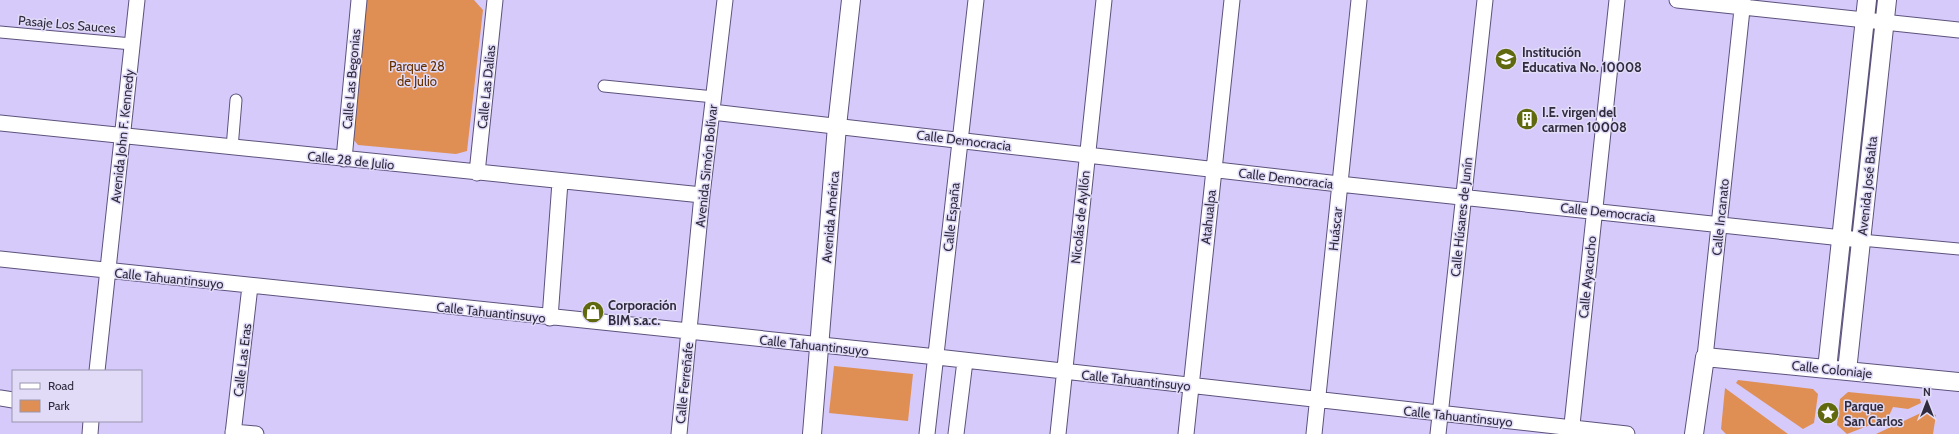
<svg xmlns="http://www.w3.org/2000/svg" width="1959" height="434" font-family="Cabin,sans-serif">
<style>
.green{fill:#df8f54}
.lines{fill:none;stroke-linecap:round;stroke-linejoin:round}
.pedestrian-casing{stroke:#5d527c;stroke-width:13}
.minor-casing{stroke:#5d527c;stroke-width:17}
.tertiary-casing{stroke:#5d527c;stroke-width:20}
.pedestrian{stroke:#fff;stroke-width:11}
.minor{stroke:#fff;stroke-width:15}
.tertiary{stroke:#fff;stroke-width:18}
.labels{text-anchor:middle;stroke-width:3;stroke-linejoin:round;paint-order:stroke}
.street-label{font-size:13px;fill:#302c3e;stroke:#e1dbf8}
.poi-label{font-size:13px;font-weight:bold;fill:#302c3e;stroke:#e1dbf8;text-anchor:start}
.park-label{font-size:13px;fill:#653000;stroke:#e1dbf8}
</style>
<rect width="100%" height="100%" fill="#d6cafb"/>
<path class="green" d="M 365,0 L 474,0 L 483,10 L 467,151 L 456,154 L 358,145 L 352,138 Z
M 834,366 L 913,374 L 908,421 L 829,413 Z
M 1738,380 L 1813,389 L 1818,394 L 1814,423 L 1803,429 L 1736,383 Z
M 1725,388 L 1788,434 L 1726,434 L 1721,429 Z
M 1848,392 L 1920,399 L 1921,403 L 1908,409 L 1893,407 L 1888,418 L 1847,434 L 1837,425 L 1840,399 Z
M 1925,411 L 1936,415 L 1933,434 L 1876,434 Z"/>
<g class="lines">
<g class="pedestrian-casing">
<path id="pedestrian" d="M 0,32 L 132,44
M 604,86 L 714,97
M 232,148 L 236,100
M 1861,240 L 1959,249"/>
</g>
<g class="minor-casing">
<path id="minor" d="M 1677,0 L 1959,30
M 712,112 L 1339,184 L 1861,240
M 0,123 L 702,195
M 344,159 L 359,0
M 477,173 L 495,0
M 0,259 L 937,357 L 1627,434
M 550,318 L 560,182
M 1705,357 L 1743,0
M 97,371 L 137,0
M 0,398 L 13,400
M 233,432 L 256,434
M 90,434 L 91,421
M 233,434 L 250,286
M 679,434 L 702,195 L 725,0
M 927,434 L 976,0
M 956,434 L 965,361
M 1058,434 L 1104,0
M 1186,434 L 1232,0
M 1314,434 L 1359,0
M 1438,434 L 1485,0
M 1571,434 L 1617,0"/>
</g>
<g class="tertiary-casing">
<path id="tertiary" d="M 1827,369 L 1867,0
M 1847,371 L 1887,0
M 812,434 L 837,126 L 851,0
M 1694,434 L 1705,357 L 1959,382"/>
</g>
<use href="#pedestrian" class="pedestrian"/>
<use href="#minor" class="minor"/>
<use href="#tertiary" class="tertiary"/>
</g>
<defs>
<g id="school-disc" transform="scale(1.15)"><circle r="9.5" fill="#60690e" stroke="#e1dbf8"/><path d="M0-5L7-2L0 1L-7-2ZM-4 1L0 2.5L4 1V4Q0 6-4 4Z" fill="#fff"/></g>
<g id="building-disc" transform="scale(1.15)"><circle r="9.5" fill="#60690e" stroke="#e1dbf8"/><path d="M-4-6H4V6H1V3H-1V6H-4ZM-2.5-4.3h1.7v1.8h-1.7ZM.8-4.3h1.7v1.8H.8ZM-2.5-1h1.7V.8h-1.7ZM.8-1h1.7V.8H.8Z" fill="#fff"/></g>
<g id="shop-disc" transform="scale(1.15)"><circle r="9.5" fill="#60690e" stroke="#e1dbf8"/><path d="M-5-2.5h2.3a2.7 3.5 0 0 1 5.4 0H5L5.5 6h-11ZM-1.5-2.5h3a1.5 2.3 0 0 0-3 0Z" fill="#fff"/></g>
<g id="sight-disc" transform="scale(1.15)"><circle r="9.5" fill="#60690e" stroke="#e1dbf8"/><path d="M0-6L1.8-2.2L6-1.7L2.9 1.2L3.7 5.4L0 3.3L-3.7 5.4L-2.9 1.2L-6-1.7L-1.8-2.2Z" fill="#fff"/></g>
</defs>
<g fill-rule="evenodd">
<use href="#school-disc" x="1506" y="59"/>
<use href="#building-disc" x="1527" y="119"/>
<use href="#shop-disc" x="593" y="312"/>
<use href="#sight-disc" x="1828" y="413"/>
</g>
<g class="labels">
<g class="street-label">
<text transform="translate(67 24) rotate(5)" y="5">Pasaje Los Sauces</text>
<text transform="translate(351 79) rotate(-85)" y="5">Calle Las Begonias</text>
<text transform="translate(486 87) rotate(-84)" y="5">Calle Las Dalias</text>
<text transform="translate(122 136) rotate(-84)" y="5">Avenida John F. Kennedy</text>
<text transform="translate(964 140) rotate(7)" y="5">Calle Democracia</text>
<text transform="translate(351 160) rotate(6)" y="5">Calle 28 de Julio</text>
<text transform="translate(706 166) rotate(-84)" y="5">Avenida Simón Bolívar</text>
<text transform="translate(1286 178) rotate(7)" y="5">Calle Democracia</text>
<text transform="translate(1867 186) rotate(-84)" y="5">Avenida José Balta</text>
<text transform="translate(1608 212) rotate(6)" y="5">Calle Democracia</text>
<text transform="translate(830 217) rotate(-85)" y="5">Avenida América</text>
<text transform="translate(951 217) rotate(-84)" y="5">Calle España</text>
<text transform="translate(1080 217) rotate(-84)" y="5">Nicolás de Ayllón</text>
<text transform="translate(1208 217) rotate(-84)" y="5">Atahualpa</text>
<text transform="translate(1461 217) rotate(-84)" y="5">Calle Húsares de Junín</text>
<text transform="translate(1720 217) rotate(-84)" y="5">Calle Incanato</text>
<text transform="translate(1335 229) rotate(-84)" y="5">Huáscar</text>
<text transform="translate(1587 277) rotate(-84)" y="5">Calle Ayacucho</text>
<text transform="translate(169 278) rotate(6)" y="5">Calle Tahuantinsuyo</text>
<text transform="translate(491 312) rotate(6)" y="5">Calle Tahuantinsuyo</text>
<text transform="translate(814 345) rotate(6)" y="5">Calle Tahuantinsuyo</text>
<text transform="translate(242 360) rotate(-83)" y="5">Calle Las Eras</text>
<text transform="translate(1832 369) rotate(6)" y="5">Calle Coloniaje</text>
<text transform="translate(1136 380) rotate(6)" y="5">Calle Tahuantinsuyo</text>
<text transform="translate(684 383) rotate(-84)" y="5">Calle Ferreñafe</text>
<text transform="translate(1458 416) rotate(6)" y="5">Calle Tahuantinsuyo</text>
</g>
<g class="poi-label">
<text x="1522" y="57">Institución<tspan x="1522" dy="15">Educativa No. 10008</tspan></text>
<text x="1542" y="117">I.E. virgen del<tspan x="1542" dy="15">carmen 10008</tspan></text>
<text x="608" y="310">Corporación<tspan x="608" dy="15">BIM s.a.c.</tspan></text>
<text x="1844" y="411">Parque<tspan x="1844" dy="15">San Carlos</tspan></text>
</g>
<g class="park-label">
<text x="417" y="71">Parque 28<tspan x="417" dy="15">de Julio</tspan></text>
</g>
</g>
<rect x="12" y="370" width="130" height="52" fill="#e1dbf8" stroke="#9a95ae"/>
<rect x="20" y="383" width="20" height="6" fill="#ffffff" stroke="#9a95ae"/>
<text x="48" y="390" font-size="12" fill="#302c3e">Road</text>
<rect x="20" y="400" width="20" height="12" fill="#df8f54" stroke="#9a95ae"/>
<text x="48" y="410" font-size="12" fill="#302c3e">Park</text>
<g transform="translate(1927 402)" stroke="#e1dbf8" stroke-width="3" paint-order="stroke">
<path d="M0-3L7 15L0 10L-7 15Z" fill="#302c3e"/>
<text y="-6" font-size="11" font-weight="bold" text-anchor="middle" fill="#302c3e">N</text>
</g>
</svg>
